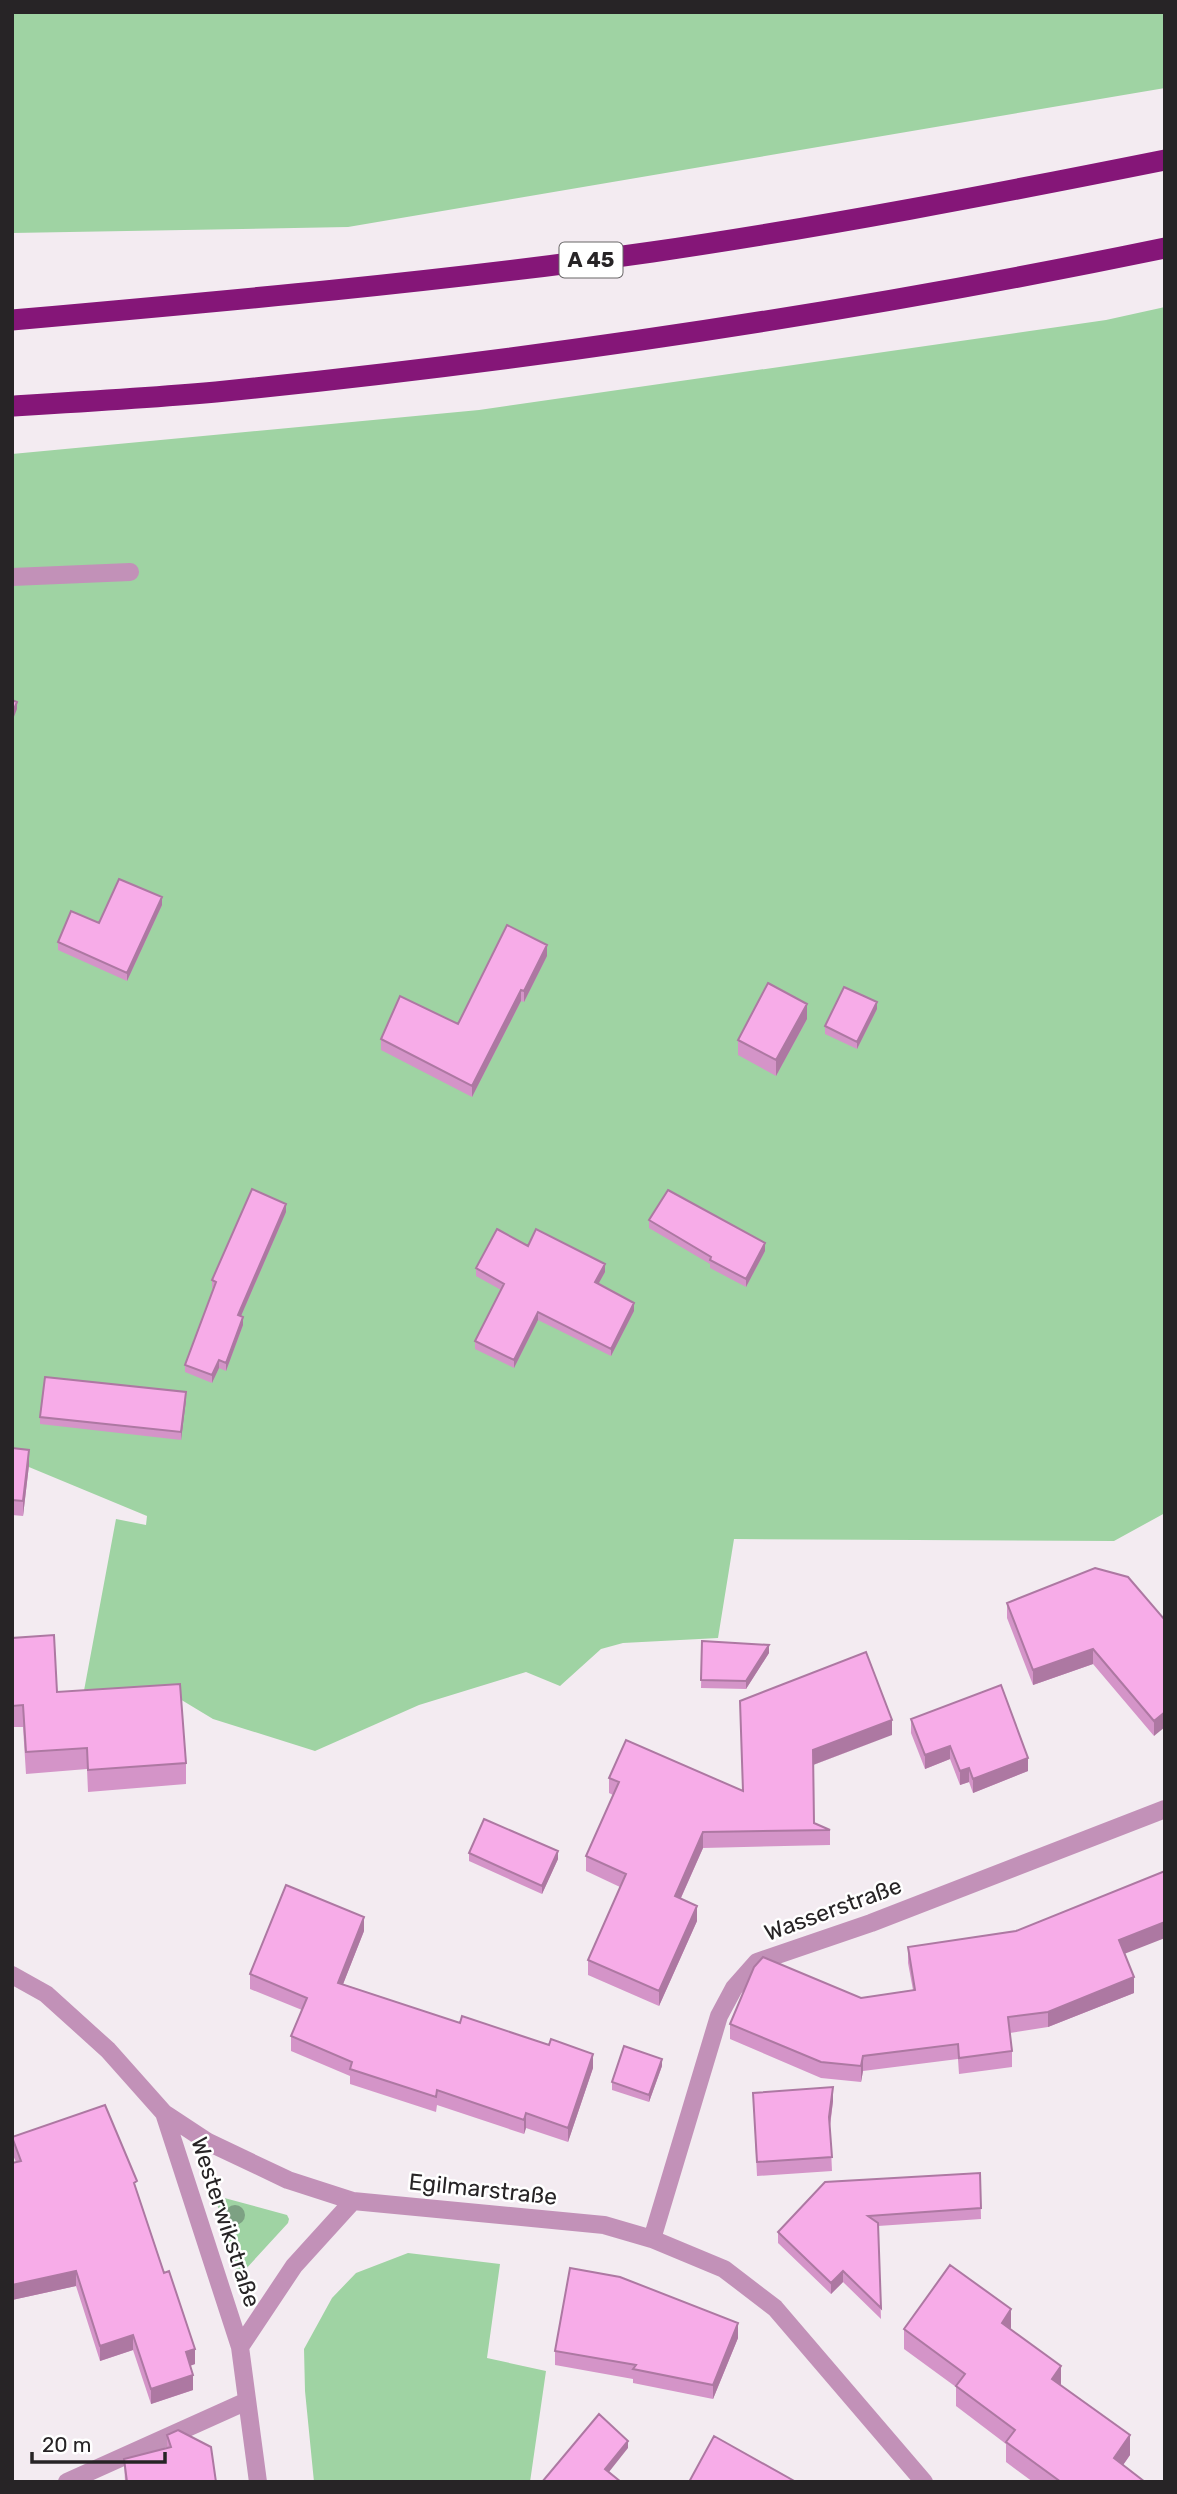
<svg xmlns="http://www.w3.org/2000/svg" width="1177" height="2494" font-family="Rubik,sans-serif">
<style>
.green{fill:#9fd3a3}
.lines{fill:none;stroke-linecap:round;stroke-linejoin:round}
.minor{stroke:#c291b8;stroke-width:18}
.highway{stroke:#851678;stroke-width:21}
.tree{fill:#7da183}
.wall{fill:#d494c8}
.shaded-wall{fill:#ad78a2}
.building{fill:#f7ace8;stroke:#ad78a2;stroke-width:2}
.labels{text-anchor:middle;stroke-width:5;stroke-linejoin:round;paint-order:stroke}
.shield{fill:#fff;stroke:#686667;stroke-width:2}
.shield-label{font-size:21px;font-weight:bold;fill:#272426}
.street-label{font-size:23px;fill:#272426;stroke:#fff}
</style>
<rect width="100%" height="100%" fill="#f3ebf1"/>
<path class="green" d="M 12,12 L 1165,12 L 1165,88 L 348,227 L 12,233 Z
M 1165,307 L 1165,1513 L 1114,1541 L 734,1539 L 718,1638 L 623,1643 L 601,1649 L 560,1686 L 526,1672 L 419,1705 L 315,1751 L 213,1719 L 165,1690 L 83,1696 L 116,1519 L 146,1525 L 147,1516 L 12,1460 L 12,454 L 479,410 L 1106,320 Z
M 217,2196 L 287,2215 L 289,2219 L 288,2223 L 244,2271 L 238,2272 L 235,2269 L 216,2200 Z
M 408,2253 L 500,2264 L 487,2358 L 546,2371 L 530,2482 L 314,2482 L 305,2391 L 304,2349 L 332,2298 L 356,2273 Z"/>
<g class="lines">
<path class="minor" d="M 12,577 L 130,572
M 12,1975 L 46,1994 L 108,2050 L 164,2113 L 208,2142 L 288,2180 L 353,2201 L 604,2225 L 652,2239 L 724,2269 L 775,2308 L 924,2482
M 164,2113 L 240,2347 L 258,2482
M 652,2239 L 719,2016 L 734,1988 L 757,1962 L 871,1923 L 1165,1809
M 240,2347 L 294,2266 L 353,2201
M 67,2482 L 247,2401"/>
<path class="highway" d="M 12,320 C 226,301 440,282 652,252 C 824,227 995,194 1165,160
M 12,406 C 80,402 149,398 216,392 C 535,360 851,313 1165,248"/>
</g>
<circle class="tree" cx="235" cy="2215" r="10"/>
<path class="wall" d="M 162,905 L 127,981 L 58,950 L 58,942 L 99,923 Z
M 547,956 L 524,1002 L 521,1001 L 472,1097 L 381,1050 L 381,1039 L 458,1024 Z
M 877,1009 L 857,1049 L 825,1034 L 825,1026 Z
M 807,1019 L 776,1076 L 738,1055 L 738,1040 Z
M 286,1212 L 241,1316 L 243,1325 L 226,1371 L 219,1368 L 212,1383 L 185,1372 L 185,1365 L 213,1288 L 212,1288 L 212,1280 Z
M 649,1220 L 765,1251 L 746,1287 L 710,1268 L 710,1264 L 649,1228 Z
M 528,1246 L 605,1272 L 598,1284 L 634,1311 L 611,1356 L 538,1320 L 514,1368 L 475,1349 L 475,1341 L 501,1290 L 476,1276 L 476,1268 Z
M 186,1400 L 181,1440 L 40,1424 L 40,1417 Z
M 12,1448 L 29,1465 L 23,1516 L 12,1515 Z
M 1007,1603 L 1165,1620 L 1154,1736 L 1093,1664 L 1033,1685 L 1007,1618 Z
M 12,1638 L 57,1692 L 186,1763 L 186,1784 L 88,1792 L 87,1769 L 26,1774 L 23,1727 L 12,1727 Z
M 702,1641 L 769,1653 L 746,1689 L 701,1688 Z
M 911,1719 L 1028,1771 L 973,1793 L 969,1782 L 960,1785 L 950,1759 L 925,1769 L 911,1733 Z
M 892,1735 L 813,1765 L 814,1823 L 830,1830 L 830,1845 L 703,1848 L 681,1898 L 697,1921 L 659,2006 L 588,1975 L 588,1960 L 620,1887 L 586,1871 L 586,1856 L 613,1795 L 609,1793 L 609,1778 L 743,1791 Z
M 469,1853 L 558,1859 L 542,1894 L 469,1861 Z
M 364,1931 L 343,1984 L 593,2068 L 568,2142 L 526,2128 L 524,2134 L 437,2105 L 436,2112 L 350,2084 L 350,2076 L 291,2051 L 291,2036 L 302,2010 L 250,1989 L 250,1974 Z
M 908,1947 L 1124,1953 L 1134,1993 L 1048,2027 L 1010,2033 L 1012,2051 L 1012,2067 L 959,2074 L 958,2059 L 863,2071 L 861,2082 L 821,2078 L 730,2039 L 730,2024 L 861,1998 L 913,1990 L 908,1963 Z
M 662,2066 L 649,2102 L 612,2090 L 612,2082 Z
M 753,2093 L 833,2101 L 830,2127 L 832,2171 L 757,2176 Z
M 12,2137 L 137,2192 L 195,2364 L 190,2366 L 193,2390 L 151,2404 L 133,2350 L 100,2361 L 76,2286 L 12,2300 L 12,2163 L 16,2162 L 12,2153 Z
M 980,2173 L 981,2219 L 878,2226 L 881,2319 L 843,2282 L 831,2294 L 778,2243 L 778,2232 Z
M 904,2329 L 1011,2330 L 1061,2386 L 1130,2455 L 1123,2465 L 1145,2482 L 1033,2482 L 1006,2462 L 1006,2444 L 956,2406 L 956,2387 L 904,2349 Z
M 738,2338 L 713,2399 L 633,2383 L 633,2379 L 555,2365 L 555,2351 Z
M 167,2435 L 216,2482 L 125,2482 L 124,2459 L 167,2448 Z"/>
<path class="shaded-wall" d="M 17,702 L 17,709 L 12,722 L 12,714 Z
M 162,897 L 162,905 L 127,981 L 127,973 Z
M 547,945 L 547,956 L 524,1002 L 524,991 Z
M 521,990 L 521,1001 L 472,1097 L 472,1086 Z
M 877,1002 L 877,1009 L 857,1049 L 857,1042 Z
M 807,1004 L 807,1019 L 776,1076 L 776,1060 Z
M 286,1204 L 286,1212 L 238,1323 L 238,1315 Z
M 765,1243 L 765,1251 L 746,1287 L 746,1279 Z
M 605,1264 L 605,1272 L 595,1290 L 595,1282 Z
M 634,1303 L 634,1311 L 611,1356 L 611,1349 Z
M 538,1312 L 538,1320 L 514,1368 L 514,1360 Z
M 243,1317 L 243,1325 L 226,1371 L 226,1363 Z
M 219,1360 L 219,1368 L 212,1383 L 212,1375 Z
M 186,1392 L 186,1400 L 181,1440 L 181,1432 Z
M 29,1450 L 29,1465 L 23,1516 L 23,1501 Z
M 769,1645 L 769,1653 L 746,1689 L 746,1681 Z
M 1093,1649 L 1093,1664 L 1033,1685 L 1033,1670 Z
M 1165,1712 L 1165,1727 L 1154,1736 L 1154,1721 Z
M 892,1720 L 892,1735 L 813,1765 L 813,1750 Z
M 950,1746 L 950,1759 L 925,1769 L 925,1755 Z
M 1028,1758 L 1028,1771 L 973,1793 L 973,1779 Z
M 969,1768 L 969,1782 L 960,1785 L 960,1771 Z
M 703,1832 L 703,1848 L 675,1911 L 675,1896 Z
M 558,1851 L 558,1859 L 542,1894 L 542,1886 Z
M 697,1906 L 697,1921 L 659,2006 L 659,1991 Z
M 364,1917 L 364,1931 L 338,1997 L 338,1983 Z
M 1165,1922 L 1165,1938 L 1119,1956 L 1119,1940 Z
M 1134,1977 L 1134,1993 L 1048,2027 L 1048,2012 Z
M 593,2054 L 593,2068 L 568,2142 L 568,2128 Z
M 863,2056 L 863,2071 L 861,2082 L 861,2066 Z
M 662,2059 L 662,2066 L 649,2102 L 649,2095 Z
M 833,2087 L 833,2101 L 829,2131 L 829,2117 Z
M 526,2113 L 526,2128 L 524,2134 L 524,2120 Z
M 76,2271 L 76,2286 L 12,2300 L 12,2285 Z
M 843,2271 L 843,2282 L 831,2294 L 831,2283 Z
M 1011,2309 L 1011,2329 L 1002,2323 Z
M 738,2323 L 738,2338 L 713,2399 L 713,2385 Z
M 133,2335 L 133,2350 L 100,2361 L 100,2346 Z
M 195,2349 L 195,2364 L 186,2367 L 186,2352 Z
M 1061,2366 L 1061,2386 L 1052,2379 Z
M 193,2375 L 193,2390 L 151,2404 L 151,2389 Z
M 1130,2435 L 1130,2455 L 1114,2478 L 1114,2458 Z
M 628,2441 L 628,2448 L 605,2477 L 605,2469 Z"/>
<path class="building" d="M 12,700 L 17,702 L 12,714 Z
M 119,879 L 162,897 L 127,973 L 58,942 L 71,911 L 99,923 Z
M 507,925 L 547,945 L 524,991 L 521,990 L 472,1086 L 381,1039 L 400,996 L 458,1024 Z
M 768,983 L 807,1004 L 776,1060 L 738,1040 Z
M 844,987 L 877,1002 L 857,1042 L 825,1026 Z
M 252,1189 L 286,1204 L 238,1315 L 243,1317 L 226,1363 L 219,1360 L 212,1375 L 185,1365 L 216,1282 L 212,1280 Z
M 668,1190 L 765,1243 L 746,1279 L 710,1260 L 711,1257 L 649,1220 Z
M 497,1229 L 528,1246 L 536,1229 L 605,1264 L 595,1282 L 634,1303 L 611,1349 L 538,1312 L 514,1360 L 475,1341 L 504,1284 L 476,1268 Z
M 45,1377 L 186,1392 L 181,1432 L 40,1417 Z
M 12,1448 L 29,1450 L 23,1501 L 12,1500 Z
M 1095,1568 L 1128,1577 L 1165,1620 L 1165,1712 L 1154,1721 L 1093,1649 L 1033,1670 L 1007,1603 Z
M 54,1635 L 57,1692 L 180,1684 L 186,1763 L 88,1770 L 87,1748 L 26,1752 L 23,1705 L 12,1706 L 12,1638 Z
M 702,1641 L 769,1645 L 746,1681 L 701,1680 Z
M 866,1652 L 892,1720 L 813,1750 L 814,1823 L 830,1830 L 703,1832 L 675,1896 L 697,1906 L 659,1991 L 588,1960 L 626,1874 L 586,1856 L 619,1782 L 609,1778 L 626,1740 L 743,1791 L 740,1701 Z
M 1001,1685 L 1028,1758 L 973,1779 L 969,1768 L 960,1771 L 950,1746 L 925,1755 L 911,1719 Z
M 484,1819 L 558,1851 L 542,1886 L 469,1853 Z
M 1165,1871 L 1165,1922 L 1119,1940 L 1134,1977 L 1048,2012 L 1008,2017 L 1012,2051 L 959,2058 L 958,2044 L 863,2056 L 861,2066 L 821,2062 L 730,2024 L 754,1967 L 763,1957 L 861,1998 L 915,1990 L 908,1947 L 1016,1931 Z
M 286,1885 L 364,1917 L 338,1983 L 460,2023 L 462,2016 L 549,2045 L 551,2039 L 593,2054 L 568,2128 L 526,2113 L 524,2120 L 437,2090 L 436,2097 L 350,2069 L 352,2062 L 291,2036 L 307,1998 L 250,1974 Z
M 624,2046 L 662,2059 L 649,2095 L 612,2082 Z
M 833,2087 L 829,2117 L 832,2157 L 757,2162 L 753,2093 Z
M 105,2105 L 137,2181 L 134,2183 L 164,2273 L 169,2271 L 195,2349 L 186,2352 L 193,2375 L 151,2389 L 133,2335 L 100,2346 L 76,2271 L 12,2285 L 12,2163 L 21,2161 L 12,2137 Z
M 980,2173 L 981,2208 L 868,2216 L 878,2223 L 881,2308 L 843,2271 L 831,2283 L 778,2232 L 825,2182 Z
M 950,2265 L 1011,2309 L 1002,2323 L 1061,2366 L 1052,2379 L 1130,2435 L 1114,2458 L 1145,2482 L 1061,2482 L 1006,2442 L 1015,2430 L 956,2386 L 965,2374 L 904,2329 Z
M 570,2268 L 620,2277 L 738,2323 L 713,2385 L 633,2369 L 636,2365 L 555,2351 Z
M 599,2414 L 628,2441 L 605,2469 L 621,2482 L 542,2482 Z
M 178,2430 L 211,2447 L 216,2482 L 127,2482 L 124,2459 L 171,2447 L 167,2435 Z
M 714,2436 L 796,2482 L 689,2482 Z"/>
<g class="labels">
<rect class="shield" x="559.5" y="242.5" width="63" height="35" rx="5"/>
<g class="shield-label">
<text x="591" y="267">A 45</text>
</g>
<g class="street-label">
<text transform="translate(833 1909) rotate(-20)" y="8">Wasserstraße</text>
<text transform="translate(483 2189) rotate(6)" y="8">Egilmarstraße</text>
<text transform="translate(226 2222) rotate(72)" y="8">Westerwikstraße</text>
</g>
</g>
<rect width="1177" height="2494" fill="none" stroke="#272426" stroke-width="28"/>
<path d="M32 2452v10h133v-10" fill="none" stroke="#272426" stroke-width="3.5"/>
<text x="42" y="2452" font-size="21" fill="#272426" stroke="#ffffff" stroke-width="5" paint-order="stroke">20 m</text>
</svg>
